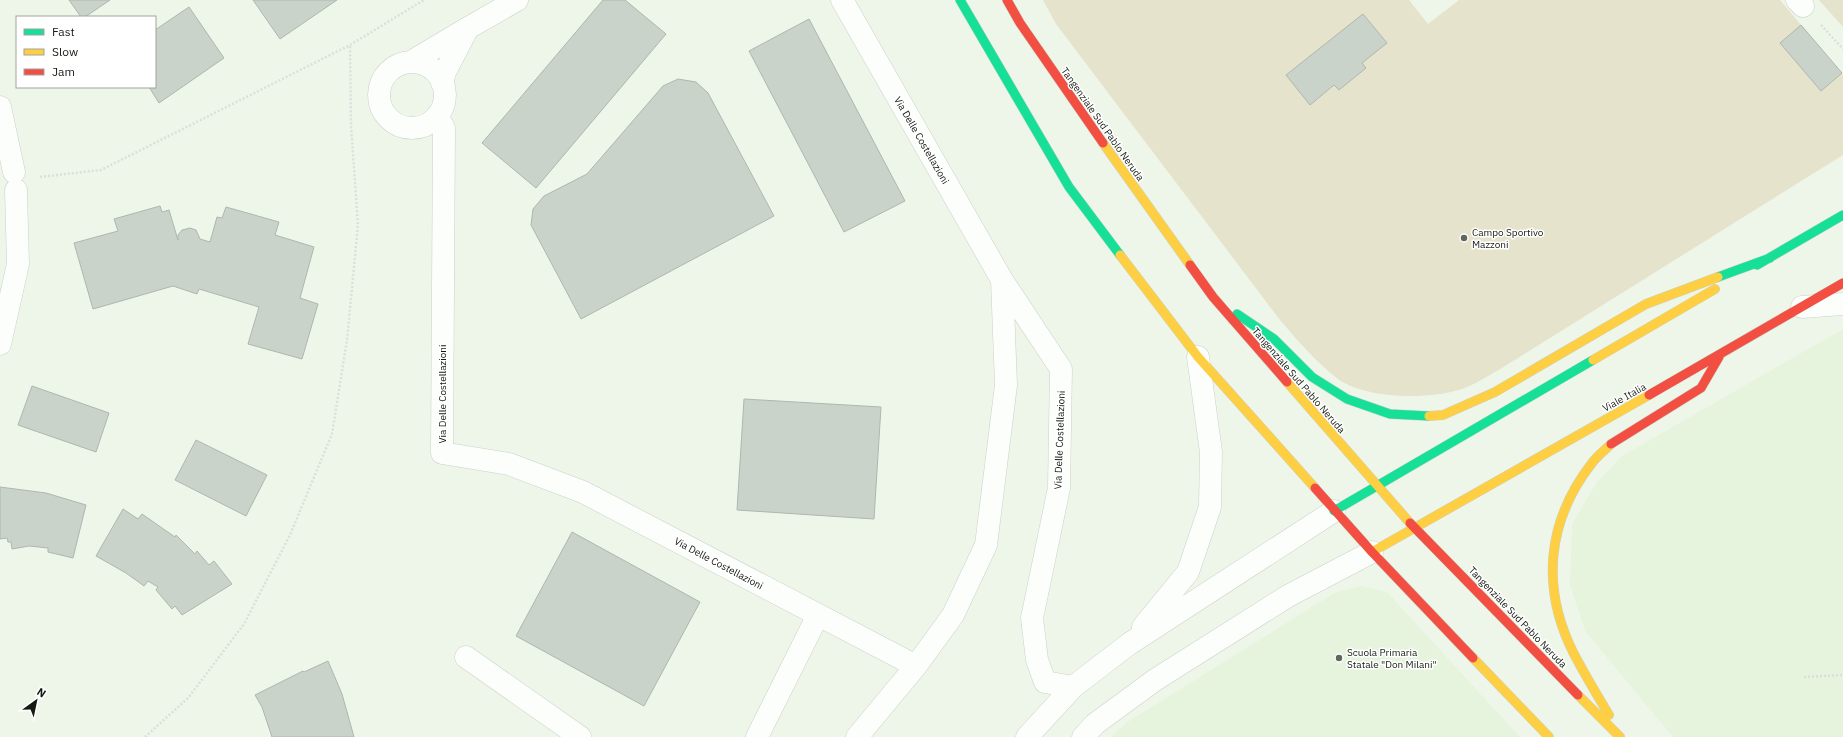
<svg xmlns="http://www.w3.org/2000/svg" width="1843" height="737" font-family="'IBM Plex Sans',sans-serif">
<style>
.built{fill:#e6f4dd}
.green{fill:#e5e3cc}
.building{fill:#cad3ca;stroke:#aeb7ae}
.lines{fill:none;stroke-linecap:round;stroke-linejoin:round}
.street-casing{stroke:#cbd1c7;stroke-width:23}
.fast-casing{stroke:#cbd1c7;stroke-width:10}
.slow-casing{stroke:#cbd1c7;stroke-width:10}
.jam-casing{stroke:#cbd1c7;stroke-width:10}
.path{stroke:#dcdedb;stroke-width:2.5;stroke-dasharray:2 2;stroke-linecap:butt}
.street{stroke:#fcfefc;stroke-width:22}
.fast{stroke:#16e098;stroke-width:9}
.slow{stroke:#ffcf43;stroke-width:9}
.jam{stroke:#f24e42;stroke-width:9}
.poi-dot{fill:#60675d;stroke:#fff;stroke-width:1.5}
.labels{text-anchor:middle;stroke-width:3;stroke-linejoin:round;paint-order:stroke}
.street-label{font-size:10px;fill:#141a11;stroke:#fff}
.poi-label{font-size:10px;fill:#141a11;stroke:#fff;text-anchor:start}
</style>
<rect width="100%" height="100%" fill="#eef6e9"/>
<path class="built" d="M 1843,329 L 1843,737 L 1673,737 L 1585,631 L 1570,585 L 1572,524 L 1597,482 L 1622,456 Z
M 1361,586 L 1387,592 L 1520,737 L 1111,737 L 1126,723 L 1336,592 Z"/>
<path class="green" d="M 1043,0 L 1409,0 L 1428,24 L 1459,0 L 1780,0 L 1843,75 L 1843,155 L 1497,371 C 1486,377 1474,385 1462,389 C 1429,400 1366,399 1338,379 C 1316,362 1298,341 1280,320 L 1056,24 Z
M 1819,0 L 1843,0 L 1843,27 Z"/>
<path class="building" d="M 69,0 L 110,0 L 85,17 L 81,17 Z
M 253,0 L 337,0 L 280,39 Z
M 603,0 L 625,0 L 666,34 L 536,188 L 482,143 Z
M 189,7 L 224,58 L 159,103 L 149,87 L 155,87 L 155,30 Z
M 1363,14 L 1387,43 L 1362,63 L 1366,68 L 1339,90 L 1334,85 L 1310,105 L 1286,75 Z
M 809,19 L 905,201 L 844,232 L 749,51 Z
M 1801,25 L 1842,73 L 1821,91 L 1780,43 Z
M 678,79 L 696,82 L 708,93 L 774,216 L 581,319 L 531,225 L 533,209 L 544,196 L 587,174 L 663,86 Z
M 160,206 L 162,212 L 169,210 L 178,240 L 178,235 L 182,230 L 190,228 L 196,230 L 200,239 L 210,242 L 217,217 L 222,218 L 226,207 L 279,222 L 275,235 L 314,247 L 300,298 L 318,304 L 302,359 L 248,344 L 259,307 L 199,289 L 197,294 L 173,286 L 93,309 L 74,243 L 118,231 L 114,219 Z
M 32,386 L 109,413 L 96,452 L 18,425 Z
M 744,399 L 881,407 L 874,519 L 737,510 Z
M 196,440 L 267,475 L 246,516 L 175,480 Z
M 0,487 L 46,493 L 86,505 L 73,558 L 48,552 L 48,548 L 29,546 L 12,549 L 11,542 L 8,542 L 7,538 L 0,539 Z
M 123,509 L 138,519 L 142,514 L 175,537 L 176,535 L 195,554 L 197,551 L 209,565 L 214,561 L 232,584 L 182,615 L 175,606 L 172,609 L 156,590 L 158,587 L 148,581 L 144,586 L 126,573 L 96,556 Z
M 572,532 L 700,602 L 644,706 L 516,636 Z
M 328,661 L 342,694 L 354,737 L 272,737 L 262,707 L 255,695 L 303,671 L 304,672 Z"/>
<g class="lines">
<g class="street-casing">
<path id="street" d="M 842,0 L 1002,280 L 1061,369 L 1059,488 L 1032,618 L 1037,660 L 1045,682 L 1073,687
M 1797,0 L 1803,6
M 468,28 L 517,0
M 411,62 L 468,28 L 445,72 L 442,83
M379 95a33 33 0 1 1 66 0a33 33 0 1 1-66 0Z
M 0,107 L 14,172
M 437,116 L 444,128 L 442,453 L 509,464 L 583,492 L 916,666
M 1802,307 L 1843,304
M 0,344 L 18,264 L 16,190
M 1143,627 L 1188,572 L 1210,507 L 1211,452 L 1198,357
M 466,657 L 580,737
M 757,737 L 818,615
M 857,737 L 916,666 L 953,615 L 986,545 L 1006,385 L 1002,280
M 1027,737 L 1073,687 L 1129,644 L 1334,511
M 1083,737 L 1095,724 L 1155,680 L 1288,596 L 1372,552"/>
</g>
<g class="fast-casing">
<path id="fast" d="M 960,0 L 1069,187 L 1120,255
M 1757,265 L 1843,215
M 1718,277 L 1770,258
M 1237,314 L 1274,339 L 1312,377 L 1347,399 L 1390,414 L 1429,416
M 1334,511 L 1593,360"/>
</g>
<g class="slow-casing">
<path id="slow" d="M 1103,143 L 1190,265
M 1120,255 L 1198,357 L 1315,488
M 1593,360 L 1715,289
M 1287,382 L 1410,523
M 1429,416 L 1443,415 L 1495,392 L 1646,304 L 1718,277
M 1372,552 L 1649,395
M 1473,658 L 1549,737
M 1578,695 L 1620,737
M 1609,715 C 1597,695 1585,675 1574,654 C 1541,589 1546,522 1592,463 C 1597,456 1605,450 1611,444"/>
</g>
<g class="jam-casing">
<path id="jam" d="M 1007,0 L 1020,23 L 1103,143
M 1190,265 L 1213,297 L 1287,382
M 1649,395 L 1843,283
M 1611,444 L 1701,388 L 1719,357
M 1315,488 L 1372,552 L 1473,658
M 1410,523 L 1578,695"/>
</g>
<path class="path" d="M 1821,25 L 1843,49
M 40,177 L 101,170 L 350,45 L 424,0
M 1804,677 L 1843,675
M 145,737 L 188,698 L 244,624 L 290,535 L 332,434 L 347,340 L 358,225 L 351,126 L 350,45"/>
<use href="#street" class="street"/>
<use href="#fast" class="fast"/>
<use href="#slow" class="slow"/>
<use href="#jam" class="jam"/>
</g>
<g class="poi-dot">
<circle cx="1464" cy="238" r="4"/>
<circle cx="1339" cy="658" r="4"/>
</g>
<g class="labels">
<g class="street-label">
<text transform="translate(1103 124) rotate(55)" y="4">Tangenziale Sud Pablo Neruda</text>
<text transform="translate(922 140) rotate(60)" y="4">Via Delle Costellazioni</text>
<text transform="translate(1299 380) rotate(49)" y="4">Tangenziale Sud Pablo Neruda</text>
<text transform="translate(442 394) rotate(-90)" y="4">Via Delle Costellazioni</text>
<text transform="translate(1624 397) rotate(-29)" y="4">Viale Italia</text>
<text transform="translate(1059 440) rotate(-88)" y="4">Via Delle Costellazioni</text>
<text transform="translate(719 563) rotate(28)" y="4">Via Delle Costellazioni</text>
<text transform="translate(1518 617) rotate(46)" y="4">Tangenziale Sud Pablo Neruda</text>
</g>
<g class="poi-label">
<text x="1472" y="236">Campo Sportivo<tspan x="1472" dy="12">Mazzoni</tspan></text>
<text x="1347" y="656">Scuola Primaria<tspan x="1347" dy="12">Statale "Don Milani"</tspan></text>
</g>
</g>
<rect x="16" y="16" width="140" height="72" fill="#ffffff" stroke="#a1a3a0"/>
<rect x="24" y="29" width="20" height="6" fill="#16e098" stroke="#a1a3a0"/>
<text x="52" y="36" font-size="12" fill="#141a11">Fast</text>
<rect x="24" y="49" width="20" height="6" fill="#ffcf43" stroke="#a1a3a0"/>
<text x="52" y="56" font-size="12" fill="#141a11">Slow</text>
<rect x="24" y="69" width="20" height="6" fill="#f24e42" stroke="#a1a3a0"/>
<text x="52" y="76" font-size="12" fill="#141a11">Jam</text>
<g transform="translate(36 701) rotate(33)" stroke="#ffffff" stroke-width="3" paint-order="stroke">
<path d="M0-3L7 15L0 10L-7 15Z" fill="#141a11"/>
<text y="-6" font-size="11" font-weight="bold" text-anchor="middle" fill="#141a11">N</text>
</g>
</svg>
